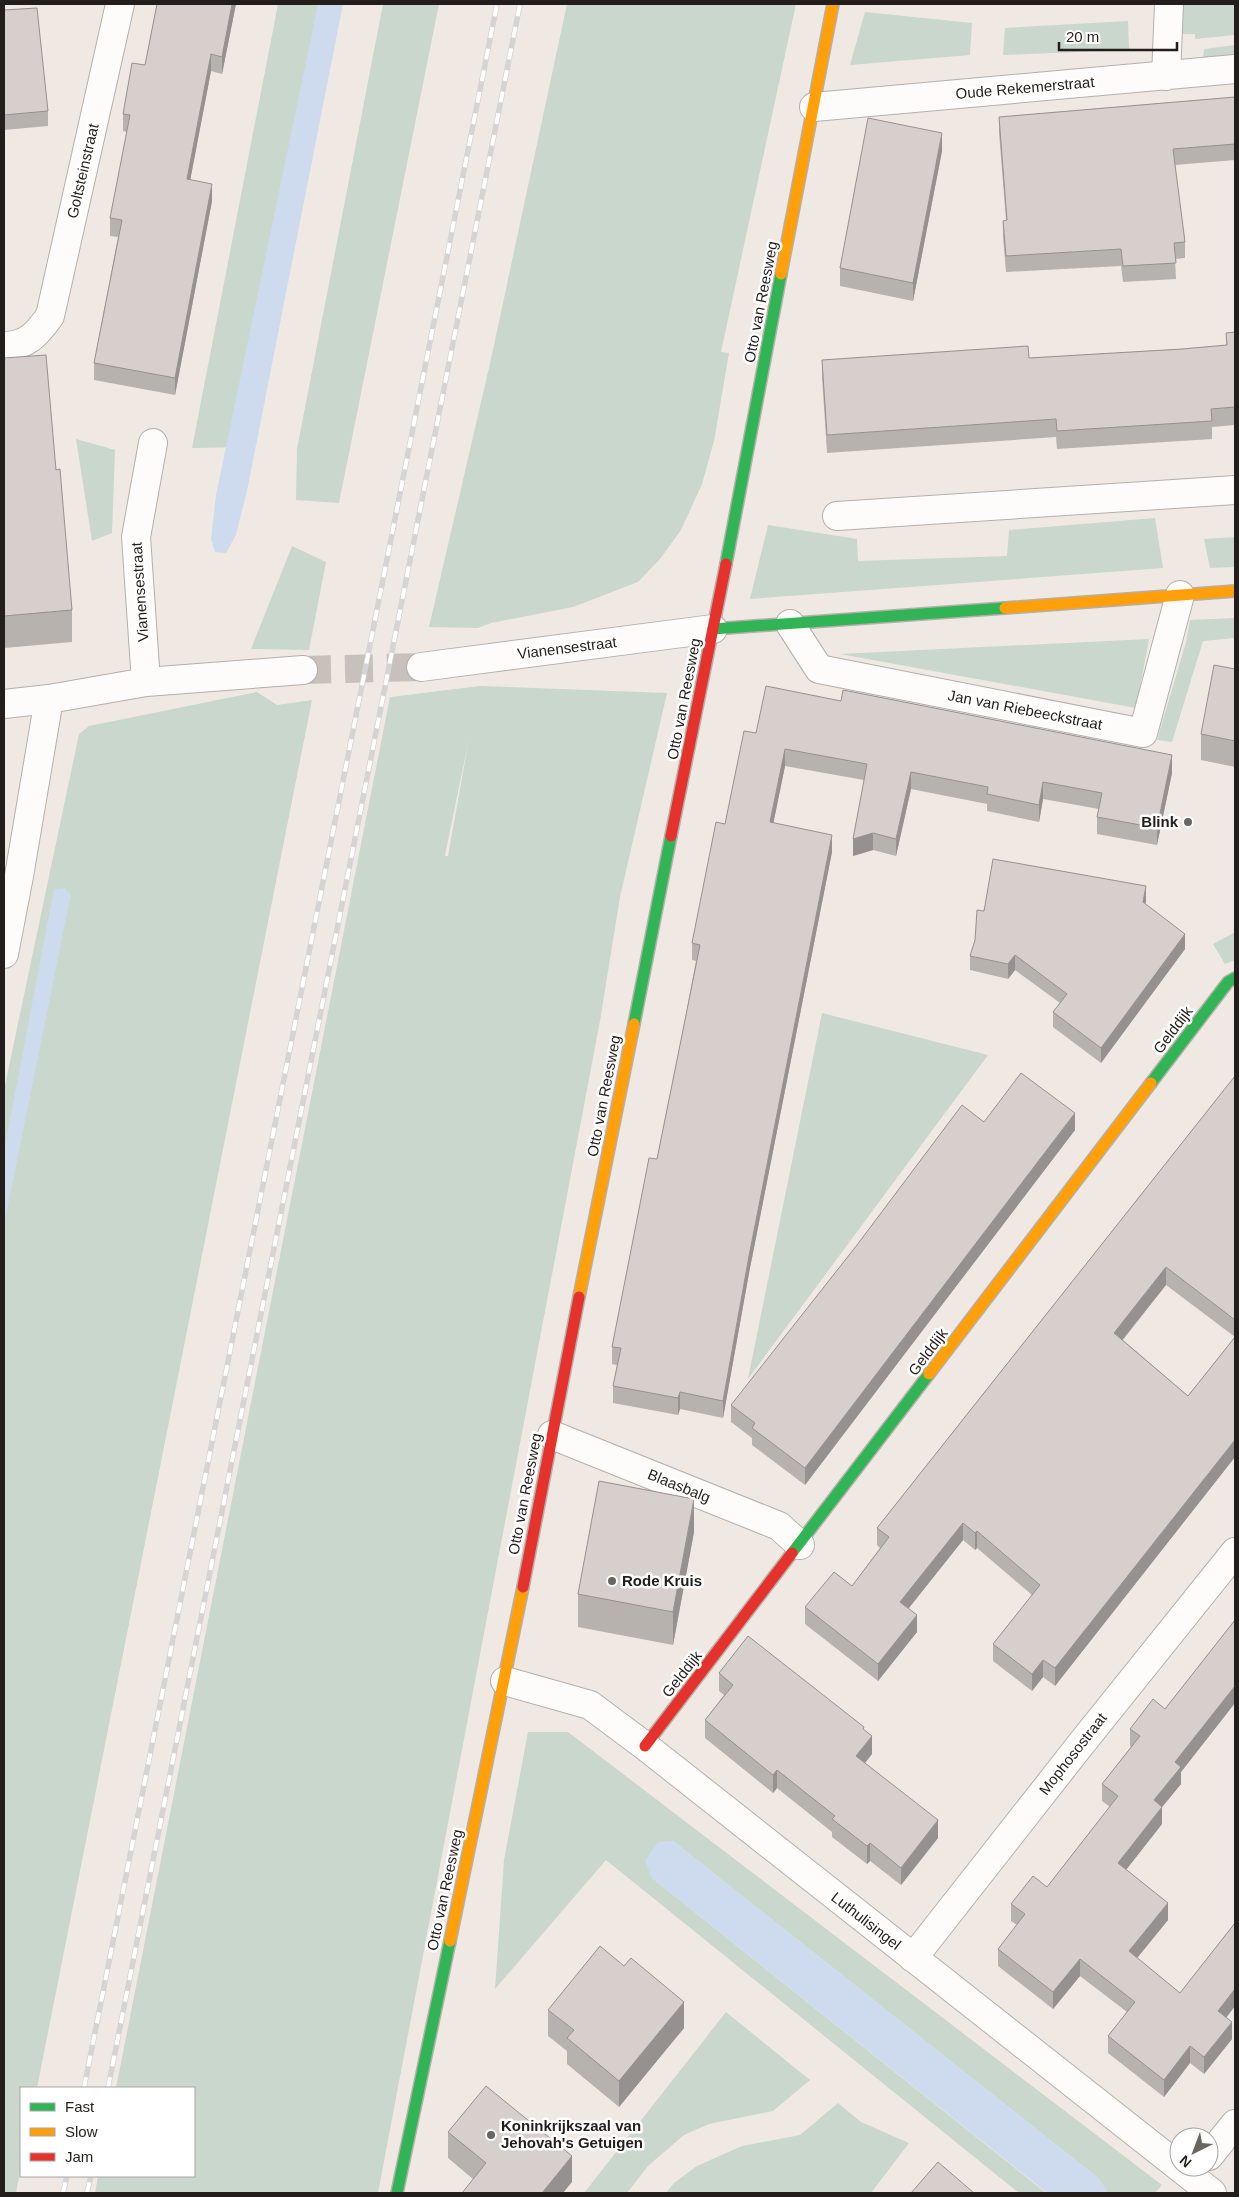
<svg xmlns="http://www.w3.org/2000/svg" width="1239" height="2197" font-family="Helvetica,sans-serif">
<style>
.green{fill:#c9d7cc;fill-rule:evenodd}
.water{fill:#cedbee}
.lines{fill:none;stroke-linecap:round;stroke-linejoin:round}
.street-tunnel{stroke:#c7c0bb;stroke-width:28;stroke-dasharray:28 14;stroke-linecap:butt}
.street-casing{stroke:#b5afaa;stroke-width:30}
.fast-casing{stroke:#b5afaa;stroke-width:14}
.slow-casing{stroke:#b5afaa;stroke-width:14}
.jam-casing{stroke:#b5afaa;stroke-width:14}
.street{stroke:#fdfcfb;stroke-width:28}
.fast{stroke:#30b455;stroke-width:11}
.slow{stroke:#ff9f0a;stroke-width:11}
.jam{stroke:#e5322d;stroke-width:11}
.rail-casing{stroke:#d6d3d1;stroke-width:5.5}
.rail{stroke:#fff;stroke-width:4;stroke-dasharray:11;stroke-linecap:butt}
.wall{fill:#b8b2af}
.shaded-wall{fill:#96918f}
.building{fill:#d6cfcc;stroke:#96918f}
.poi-dot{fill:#6b6561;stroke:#fff;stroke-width:2}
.labels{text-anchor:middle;stroke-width:5;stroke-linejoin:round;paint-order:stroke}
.street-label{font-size:15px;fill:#231e1b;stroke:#fff}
.poi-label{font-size:15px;font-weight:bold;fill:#231e1b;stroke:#fff;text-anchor:start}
</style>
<rect width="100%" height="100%" fill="#f0e9e3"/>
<path class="green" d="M 278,4 L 338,4 L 247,447 L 192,448 Z
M 383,4 L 439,4 L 339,503 L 296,500 L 297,449 Z
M 567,4 L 796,4 L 721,352 L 729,353 L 714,441 L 702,484 L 681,530 L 660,559 L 638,582 L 573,607 L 491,623 L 478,628 L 429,627 L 491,359 Z
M 1181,4 L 1235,4 L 1235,35 L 1195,39 L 1195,34 L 1180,34 Z
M 865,12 L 972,23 L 970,55 L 850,65 Z
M 1128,21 L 1129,50 L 1003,55 L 1005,28 Z
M 1235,45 L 1235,57 L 1203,60 L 1204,49 Z
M 76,439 L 115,450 L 112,533 L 92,541 Z
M 1155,518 L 1163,568 L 750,599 L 768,525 L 857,539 L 858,561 L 1007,556 L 1009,530 Z
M 1235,537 L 1235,567 L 1210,568 L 1204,539 Z
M 292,546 L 326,562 L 309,650 L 251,649 Z
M 1235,618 L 1235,638 L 1203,641 L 1172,742 L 1157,740 L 1186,642 L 1190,620 Z
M 1149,639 L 1136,708 L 840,654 Z
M 480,686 L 667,693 L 620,897 L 600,1021 L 378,2193 L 95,2193 L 98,2176 L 194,2176 L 194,2088 L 116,2088 L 390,697 ZM 469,739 L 448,856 L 446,856 L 445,855 Z
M 257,692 L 277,705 L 312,700 L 37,2088 L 21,2088 L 21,2167 L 16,2193 L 4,2193 L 4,1090 L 79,734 L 89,726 Z
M 1235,932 L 1235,960 L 1225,964 L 1213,944 Z
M 822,1013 L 988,1055 L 748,1379 Z
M 528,1732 L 568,1732 L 1162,2185 L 1155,2193 L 1108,2193 L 1098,2178 L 673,1841 L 652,1878 L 1046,2193 L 1019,2193 L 606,1860 L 495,1989 L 504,1860 Z
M 726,2012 L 810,2080 L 773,2111 L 709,2124 L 684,2135 L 648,2166 L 627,2193 L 584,2193 Z
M 838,2103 L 861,2122 L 909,2143 L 871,2193 L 666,2193 L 674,2183 L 697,2166 L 742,2146 L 800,2135 Z"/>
<path class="water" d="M 318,4 L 343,4 L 247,491 L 236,535 L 226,553 L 215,552 L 211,539 L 216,495 Z
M 64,888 L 71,894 L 4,1225 L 4,1151 L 54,889 Z
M 673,1841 L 1098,2178 L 1108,2193 L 1047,2193 L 652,1878 L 645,1861 L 658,1842 Z"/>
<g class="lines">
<path class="street-tunnel" d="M 303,670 L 421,667"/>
<g class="street-casing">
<path id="street" d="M 1166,76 L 1169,4
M 814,107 L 1235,69
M 4,346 C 27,346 37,334 50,316 L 120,4
M 837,516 L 1235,490
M 790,624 L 819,669 L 1143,733 L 1180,595
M 421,667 L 713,629
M 146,682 L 136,537 L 153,443
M 4,704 L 49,699 L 146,682 L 303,670
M 4,954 L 19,876 L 49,699
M 552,1435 L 779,1526 L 800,1545
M 505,1681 L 590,1705 L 645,1746 L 1212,2193
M 913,1958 L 1081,1744 L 1235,1552
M 1209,2156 L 1235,2124"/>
</g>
<g class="fast-casing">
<path id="fast" d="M 726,564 L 781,274
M 713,629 L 1005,608
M 634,1024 L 671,836
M 1151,1083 L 1228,982 L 1235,978
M 792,1553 L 929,1374
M 397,2193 L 450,1941"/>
</g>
<g class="slow-casing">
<path id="slow" d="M 781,274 L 833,4
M 1005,608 L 1235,591
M 579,1297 L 634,1024
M 929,1374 L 1151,1083
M 450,1941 L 523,1587"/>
</g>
<g class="jam-casing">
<path id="jam" d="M 671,836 L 726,564
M 523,1587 L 579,1297
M 645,1746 L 792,1553"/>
</g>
<use href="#street" class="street"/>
<use href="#fast" class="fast"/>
<use href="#slow" class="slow"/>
<use href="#jam" class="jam"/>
<g class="rail-casing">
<path id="rail" d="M 84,2088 L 497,4
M 108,2088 L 520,4
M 63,2193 L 67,2176
M 87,2193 L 91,2176"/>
</g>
<use href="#rail" class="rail"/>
</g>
<path class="wall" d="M 157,4 L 236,4 L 222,74 L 211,71 L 190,180 L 212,201 L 175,395 L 94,380 L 94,363 L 118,237 L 110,236 L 110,218 L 127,132 L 123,131 L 123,114 L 145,65 Z
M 4,10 L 48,111 L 48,126 L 4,130 Z
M 1235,97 L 1235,160 L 1175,165 L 1185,242 L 1185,258 L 1175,259 L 1176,279 L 1123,282 L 1121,266 L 1006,272 L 1003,237 L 1003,221 L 1006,220 L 999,133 L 999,117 Z
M 942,151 L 913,301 L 840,286 L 840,268 Z
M 1235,332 L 1235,425 L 1212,427 L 1212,439 L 1057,449 L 1056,437 L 827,453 L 822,377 L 822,360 L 1029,358 L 1182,349 L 1226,345 L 1226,333 Z
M 4,358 L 56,470 L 72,610 L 72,642 L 4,648 Z
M 1235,669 L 1235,767 L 1201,760 L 1201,734 Z
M 756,733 L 1172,773 L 1157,845 L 1097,834 L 1097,817 L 1099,809 L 1043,799 L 1039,822 L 987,811 L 987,804 L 911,789 L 896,856 L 873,850 L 853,856 L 864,780 L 785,766 L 773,823 L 832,852 L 749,1273 L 723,1418 L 680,1409 L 678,1415 L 613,1403 L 613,1386 L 617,1365 L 612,1364 L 612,1347 L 657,1159 L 682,1035 L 696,961 L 692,960 L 692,943 L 725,824 Z
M 1146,901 L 1145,904 L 1185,949 L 1101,1063 L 1053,1027 L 1053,1012 L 1060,1003 L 1015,970 L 1008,979 L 970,970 L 970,956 L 984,911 Z
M 1235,1076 L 1235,1337 L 1166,1285 L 1123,1340 L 1188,1396 L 1235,1337 L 1235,1457 L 1055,1686 L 1043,1677 L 1032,1691 L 993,1661 L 993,1644 L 1032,1595 L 977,1548 L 975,1550 L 963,1540 L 909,1608 L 917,1632 L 878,1681 L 805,1624 L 805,1607 L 852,1586 L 880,1548 L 877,1545 L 877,1528 Z
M 984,1122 L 1075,1130 L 805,1485 L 752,1445 L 752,1438 L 731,1422 L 731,1405 Z
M 694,1532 L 673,1645 L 578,1627 L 578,1594 Z
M 1235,1620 L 1235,1703 L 1181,1772 L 1181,1784 L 1162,1807 L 1162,1824 L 1126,1870 L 1168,1920 L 1137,1958 L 1180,1993 L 1235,1923 L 1235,2006 L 1226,2018 L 1232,2039 L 1204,2074 L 1190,2063 L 1164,2097 L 1108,2053 L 1108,2036 L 1127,2012 L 1080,1976 L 1053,2009 L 998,1966 L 998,1949 L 1017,1925 L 1011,1921 L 1011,1904 L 1047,1887 L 1110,1807 L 1102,1801 L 1102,1784 L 1131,1747 L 1130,1746 L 1130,1729 L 1165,1709 Z
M 719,1673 L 864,1730 L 872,1754 L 865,1763 L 938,1838 L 901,1885 L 870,1861 L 867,1864 L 832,1837 L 832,1832 L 777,1788 L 773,1793 L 705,1738 L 705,1720 L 724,1695 L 719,1691 Z
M 624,1966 L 684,2028 L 619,2107 L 567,2064 L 567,2051 L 548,2036 L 548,2010 Z
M 448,2132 L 572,2182 L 473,2179 L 448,2158 Z"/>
<path class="shaded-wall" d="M 232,4 L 236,4 L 222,74 L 222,57 Z
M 211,54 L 211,71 L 187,197 L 187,179 Z
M 942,133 L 942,151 L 913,301 L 913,283 Z
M 212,184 L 212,201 L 175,395 L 175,378 Z
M 785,749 L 785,766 L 770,840 L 770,822 Z
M 1172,755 L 1172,773 L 1157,845 L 1157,828 Z
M 911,772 L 911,789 L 896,856 L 896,839 Z
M 1043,782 L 1043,799 L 1039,822 L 1039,805 Z
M 873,833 L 873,850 L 853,856 L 853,839 Z
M 832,835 L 832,852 L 749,1273 L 723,1418 L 723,1401 L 749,1256 Z
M 1146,886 L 1146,901 L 1143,917 L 1143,902 Z
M 1185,934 L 1185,949 L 1101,1063 L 1101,1048 Z
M 1015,955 L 1015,970 L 1008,979 L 1008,964 Z
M 1075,1113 L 1075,1130 L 805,1485 L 805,1468 Z
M 1166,1267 L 1166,1285 L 1114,1350 L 1114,1333 Z
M 680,1392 L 680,1409 L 678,1415 L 678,1398 Z
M 1235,1440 L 1235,1457 L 1055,1686 L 1055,1668 Z
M 694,1499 L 694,1532 L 673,1645 L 673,1612 Z
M 963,1523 L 963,1540 L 900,1619 L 900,1602 Z
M 977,1531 L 977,1548 L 975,1550 L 975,1533 Z
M 917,1615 L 917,1632 L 878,1681 L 878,1664 Z
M 1043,1660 L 1043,1677 L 1032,1691 L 1032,1674 Z
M 1235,1686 L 1235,1703 L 1181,1772 L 1181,1784 L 1154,1817 L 1154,1800 L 1175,1762 Z
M 872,1736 L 872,1754 L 856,1774 L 856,1756 Z
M 777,1770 L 777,1788 L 773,1793 L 773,1775 Z
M 1162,1807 L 1162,1824 L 1118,1880 L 1118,1863 Z
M 938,1820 L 938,1838 L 901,1885 L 901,1868 Z
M 870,1843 L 870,1861 L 867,1864 L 867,1846 Z
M 1168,1903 L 1168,1920 L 1129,1968 L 1129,1951 Z
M 1080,1959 L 1080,1976 L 1053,2009 L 1053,1992 Z
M 1235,1989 L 1235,2006 L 1218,2028 L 1218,2011 Z
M 684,2002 L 684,2028 L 619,2107 L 619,2081 Z
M 1232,2022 L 1232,2039 L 1204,2074 L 1204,2057 Z
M 1190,2046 L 1190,2063 L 1164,2097 L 1164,2080 Z
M 572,2156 L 572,2182 L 563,2193 L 542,2193 Z"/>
<path class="building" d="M 157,4 L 232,4 L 222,57 L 211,54 L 187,179 L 212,184 L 175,378 L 94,363 L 122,220 L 110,218 L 130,115 L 123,114 L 132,63 L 145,65 Z
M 37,8 L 48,111 L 4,115 L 4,10 Z
M 1235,97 L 1235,144 L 1173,149 L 1185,242 L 1174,243 L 1176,263 L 1123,266 L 1121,249 L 1006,256 L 1003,221 L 1007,220 L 999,117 Z
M 868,118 L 942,133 L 913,283 L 840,268 Z
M 1235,332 L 1235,407 L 1211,409 L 1212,421 L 1057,431 L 1056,419 L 827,435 L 822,360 L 1028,346 L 1029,358 L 1182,349 L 1227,345 L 1226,333 Z
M 46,355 L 56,470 L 60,469 L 72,610 L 4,616 L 4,358 Z
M 1214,665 L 1235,669 L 1235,741 L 1201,734 Z
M 766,686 L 841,701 L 843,690 L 1172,755 L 1157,828 L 1097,817 L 1102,793 L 1043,782 L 1039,805 L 987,794 L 988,787 L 911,772 L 896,839 L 873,833 L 853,839 L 867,764 L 785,749 L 770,822 L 832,835 L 749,1256 L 723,1401 L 680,1392 L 678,1398 L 613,1386 L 621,1348 L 612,1347 L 649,1158 L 657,1159 L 682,1035 L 700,945 L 692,943 L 716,822 L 725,824 L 744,731 L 756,733 Z
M 993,859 L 1146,886 L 1143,902 L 1185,934 L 1101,1048 L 1053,1012 L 1067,994 L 1015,955 L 1008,964 L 970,956 L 975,940 L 977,910 L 984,911 Z
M 1021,1073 L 1075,1113 L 805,1468 L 752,1428 L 755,1423 L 731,1405 L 857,1245 L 962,1105 L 984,1122 Z
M 1235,1076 L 1235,1320 L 1166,1267 L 1114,1333 L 1188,1396 L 1235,1337 L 1235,1440 L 1055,1668 L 1043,1660 L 1032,1674 L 993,1644 L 1040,1585 L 977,1531 L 975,1533 L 963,1523 L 900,1602 L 917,1615 L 878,1664 L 805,1607 L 834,1572 L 852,1586 L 889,1537 L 877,1528 Z
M 599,1481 L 694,1499 L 673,1612 L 578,1594 Z
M 1235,1620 L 1235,1686 L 1175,1762 L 1181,1767 L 1154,1800 L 1162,1807 L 1118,1863 L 1168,1903 L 1129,1951 L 1180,1993 L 1235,1923 L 1235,1989 L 1218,2011 L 1232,2022 L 1204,2057 L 1190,2046 L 1164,2080 L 1108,2036 L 1135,2002 L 1080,1959 L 1053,1992 L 998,1949 L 1025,1914 L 1011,1904 L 1033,1876 L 1047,1887 L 1118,1796 L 1102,1784 L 1140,1736 L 1130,1729 L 1153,1699 L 1165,1709 Z
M 748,1636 L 864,1727 L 863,1729 L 872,1736 L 856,1756 L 938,1820 L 901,1868 L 870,1843 L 867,1846 L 832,1819 L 835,1816 L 777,1770 L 773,1775 L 705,1720 L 733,1685 L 719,1673 Z
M 600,1946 L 624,1966 L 631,1958 L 684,2002 L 619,2081 L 567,2038 L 574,2030 L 548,2010 Z
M 486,2086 L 572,2156 L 542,2193 L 462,2193 L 486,2163 L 448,2132 Z
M 938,2162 L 974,2193 L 911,2193 Z"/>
<g class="poi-dot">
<circle cx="1188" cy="822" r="5"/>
<circle cx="612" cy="1581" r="5"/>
<circle cx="491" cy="2135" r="5"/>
</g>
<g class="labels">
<g class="street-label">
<text transform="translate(1025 88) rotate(-5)" y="5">Oude Rekemerstraat</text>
<text transform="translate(83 171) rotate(-77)" y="5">Goltsteinstraat</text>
<text transform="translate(761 302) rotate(-79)" y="5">Otto van Reesweg</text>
<text transform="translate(140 592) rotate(-94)" y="5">Vianensestraat</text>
<text transform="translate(567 648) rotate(-7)" y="5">Vianensestraat</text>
<text transform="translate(684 699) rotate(-79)" y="5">Otto van Reesweg</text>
<text transform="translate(1025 710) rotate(11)" y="5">Jan van Riebeeckstraat</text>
<text transform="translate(1173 1030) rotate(-53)" y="5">Gelddijk</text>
<text transform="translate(604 1096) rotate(-79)" y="5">Otto van Reesweg</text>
<text transform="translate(928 1352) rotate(-53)" y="5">Gelddijk</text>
<text transform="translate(679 1486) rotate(22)" y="5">Blaasbalg</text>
<text transform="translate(525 1494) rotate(-79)" y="5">Otto van Reesweg</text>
<text transform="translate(682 1674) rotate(-52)" y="5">Gelddijk</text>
<text transform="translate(1073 1754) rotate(-52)" y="5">Mophosostraat</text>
<text transform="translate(445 1890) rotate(-78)" y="5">Otto van Reesweg</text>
<text transform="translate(866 1921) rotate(38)" y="5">Luthulisingel</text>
</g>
<g class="poi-label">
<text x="1178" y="827" text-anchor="end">Blink</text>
<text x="622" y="1586">Rode Kruis</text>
<text x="501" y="2131">Koninkrijkszaal van<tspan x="501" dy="17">Jehovah's Getuigen</tspan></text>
</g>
</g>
<rect width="1239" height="2197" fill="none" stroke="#231e1b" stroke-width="10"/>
<rect x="20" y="2087" width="175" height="90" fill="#ffffff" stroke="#a7a5a4"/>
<rect x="30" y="2103" width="25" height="8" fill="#30b455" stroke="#a7a5a4"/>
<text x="65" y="2112" font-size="15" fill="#231e1b">Fast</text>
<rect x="30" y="2128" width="25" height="8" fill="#ff9f0a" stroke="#a7a5a4"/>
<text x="65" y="2137" font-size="15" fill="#231e1b">Slow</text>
<rect x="30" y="2153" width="25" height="8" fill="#e5322d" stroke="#a7a5a4"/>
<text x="65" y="2162" font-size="15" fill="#231e1b">Jam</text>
<g transform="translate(1194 2152) rotate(222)"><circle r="24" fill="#ffffff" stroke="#a7a5a4"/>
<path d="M0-4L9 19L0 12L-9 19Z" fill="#6b6561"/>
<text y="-8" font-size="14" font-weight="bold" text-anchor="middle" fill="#231e1b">N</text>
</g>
<path d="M1059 42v8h118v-8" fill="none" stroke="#231e1b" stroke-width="2.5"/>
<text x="1066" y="42" font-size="15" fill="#231e1b" stroke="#ffffff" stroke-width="4" paint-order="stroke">20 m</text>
</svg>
